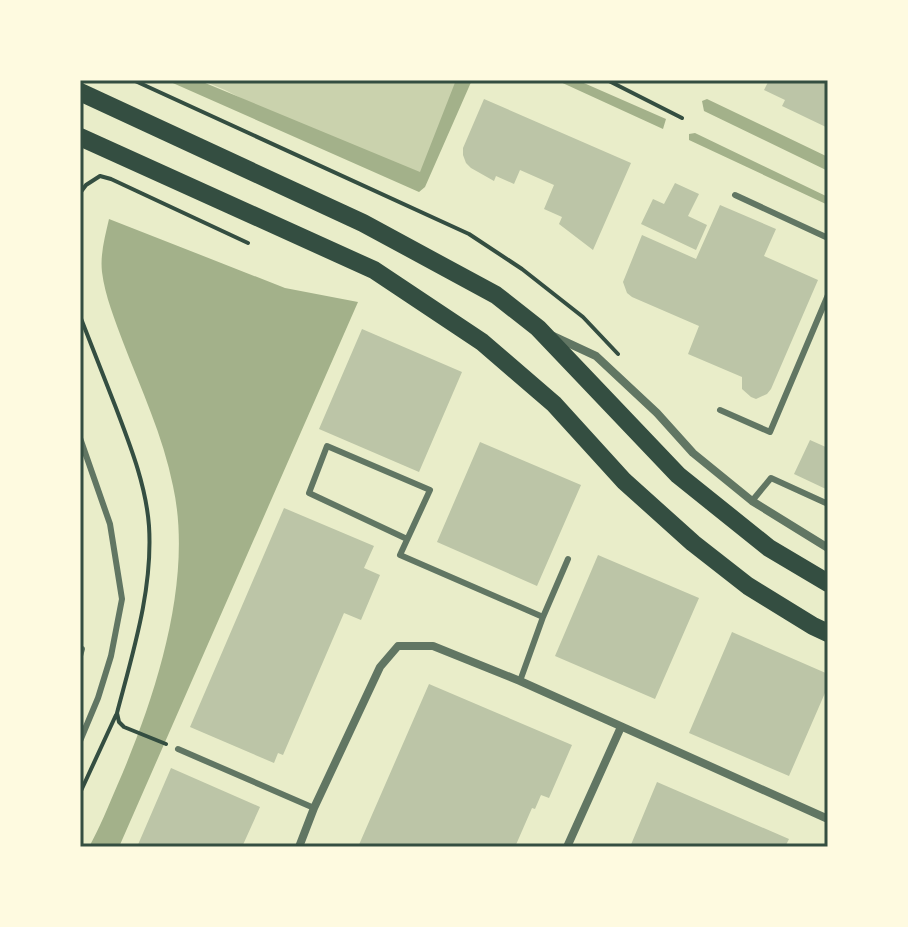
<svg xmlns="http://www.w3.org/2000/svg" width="908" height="927" font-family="Quicksand,sans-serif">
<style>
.green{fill:#cad2ad}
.water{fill:#a3b18a}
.building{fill:#bcc5a7}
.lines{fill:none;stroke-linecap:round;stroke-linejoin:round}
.path{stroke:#344e41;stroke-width:4}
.service{stroke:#617663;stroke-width:6}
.minor{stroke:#617663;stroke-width:8}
.primary{stroke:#344e41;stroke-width:18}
.neatline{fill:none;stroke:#344e41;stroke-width:3}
</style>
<rect width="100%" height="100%" fill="#e9edc9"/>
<path class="green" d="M 201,80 L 462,80 L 417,187 L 225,90 Z"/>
<path class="water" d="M 166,80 L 198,80 L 420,172 L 456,80 L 472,80 L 425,187 L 419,192 Z
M 556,80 L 577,80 L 666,119 L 663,129 Z
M 707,99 L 828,157 L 828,171 L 704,111 L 702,101 Z
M 695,133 L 828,197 L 828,205 L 689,140 L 689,134 Z
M 109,219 L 285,288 L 358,302 L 119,847 L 89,847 C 100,827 108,807 117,786 C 155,699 194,581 173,486 C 163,436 141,389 123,342 C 115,320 105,296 102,272 C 100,254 105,237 109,219 Z"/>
<path class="building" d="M 769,80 L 828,80 L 828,128 L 782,106 L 785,100 L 764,90 Z
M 484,99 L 631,163 L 593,250 L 559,224 L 562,217 L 544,209 L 554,185 L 520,170 L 514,184 L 496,176 L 494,181 L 471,168 L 466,163 L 463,155 L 463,148 Z
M 675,183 L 699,194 L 688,216 L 707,225 L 696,250 L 641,224 L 653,199 L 664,204 Z
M 720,205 L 776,229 L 764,256 L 818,280 L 771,389 L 767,394 L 756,399 L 751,397 L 742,389 L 742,377 L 688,354 L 699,326 L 632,297 L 627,293 L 623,282 L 642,235 L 696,259 Z
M 362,329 L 462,372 L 419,472 L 319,429 Z
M 810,440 L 828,448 L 828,490 L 794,474 Z
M 480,442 L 581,485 L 537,586 L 437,542 Z
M 284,508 L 374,546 L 364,568 L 380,575 L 361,620 L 344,613 L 283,755 L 278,753 L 274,763 L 190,727 Z
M 598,555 L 699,598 L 655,699 L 555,656 Z
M 732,632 L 828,674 L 828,686 L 789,776 L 689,733 Z
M 429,684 L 572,745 L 549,798 L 541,795 L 535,809 L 532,808 L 515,847 L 358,847 Z
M 171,768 L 260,807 L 242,847 L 137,847 Z
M 657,782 L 789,839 L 785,847 L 630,847 Z"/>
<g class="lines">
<path class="path" d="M 133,80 L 469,234 L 522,269 L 583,317 L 618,354
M 607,80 L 682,118
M 80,193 L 86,185 L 100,176 L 111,179 L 248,243
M 80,316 C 92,346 104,377 116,408 C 130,445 146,485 149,526 C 153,589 133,652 117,713 L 119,722 L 124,727 L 166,744
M 80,793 L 116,715"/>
<path class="service" d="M 735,195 L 828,238
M 720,410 L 770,432 L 828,295
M 80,438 L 110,524 L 122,599 L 111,656 L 98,698 L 80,741
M 752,501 L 771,478 L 828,504
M 407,539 L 309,493 L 327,446 L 430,490 L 400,555 L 543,617 L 520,681
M 543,617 L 568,559
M 80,656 L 82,649
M 178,749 L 314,808"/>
<path class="minor" d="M 553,336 L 596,356 L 657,413 L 693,453 L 752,501 L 828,548
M 299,847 L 314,808 L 380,667 L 398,646 L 433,646 L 520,681 L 828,819
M 567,847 L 621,727"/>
<path class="primary" d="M 80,92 L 363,223 L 496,295 L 538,328 L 678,475 L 769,548 L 828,583
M 80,137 L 374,270 L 482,342 L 554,404 L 624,481 L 693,543 L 748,586 L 813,626 L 828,633"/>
</g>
<rect width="908" height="927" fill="none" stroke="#fefae0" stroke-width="164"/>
<rect x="82" y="82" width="744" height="763" class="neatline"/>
</svg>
